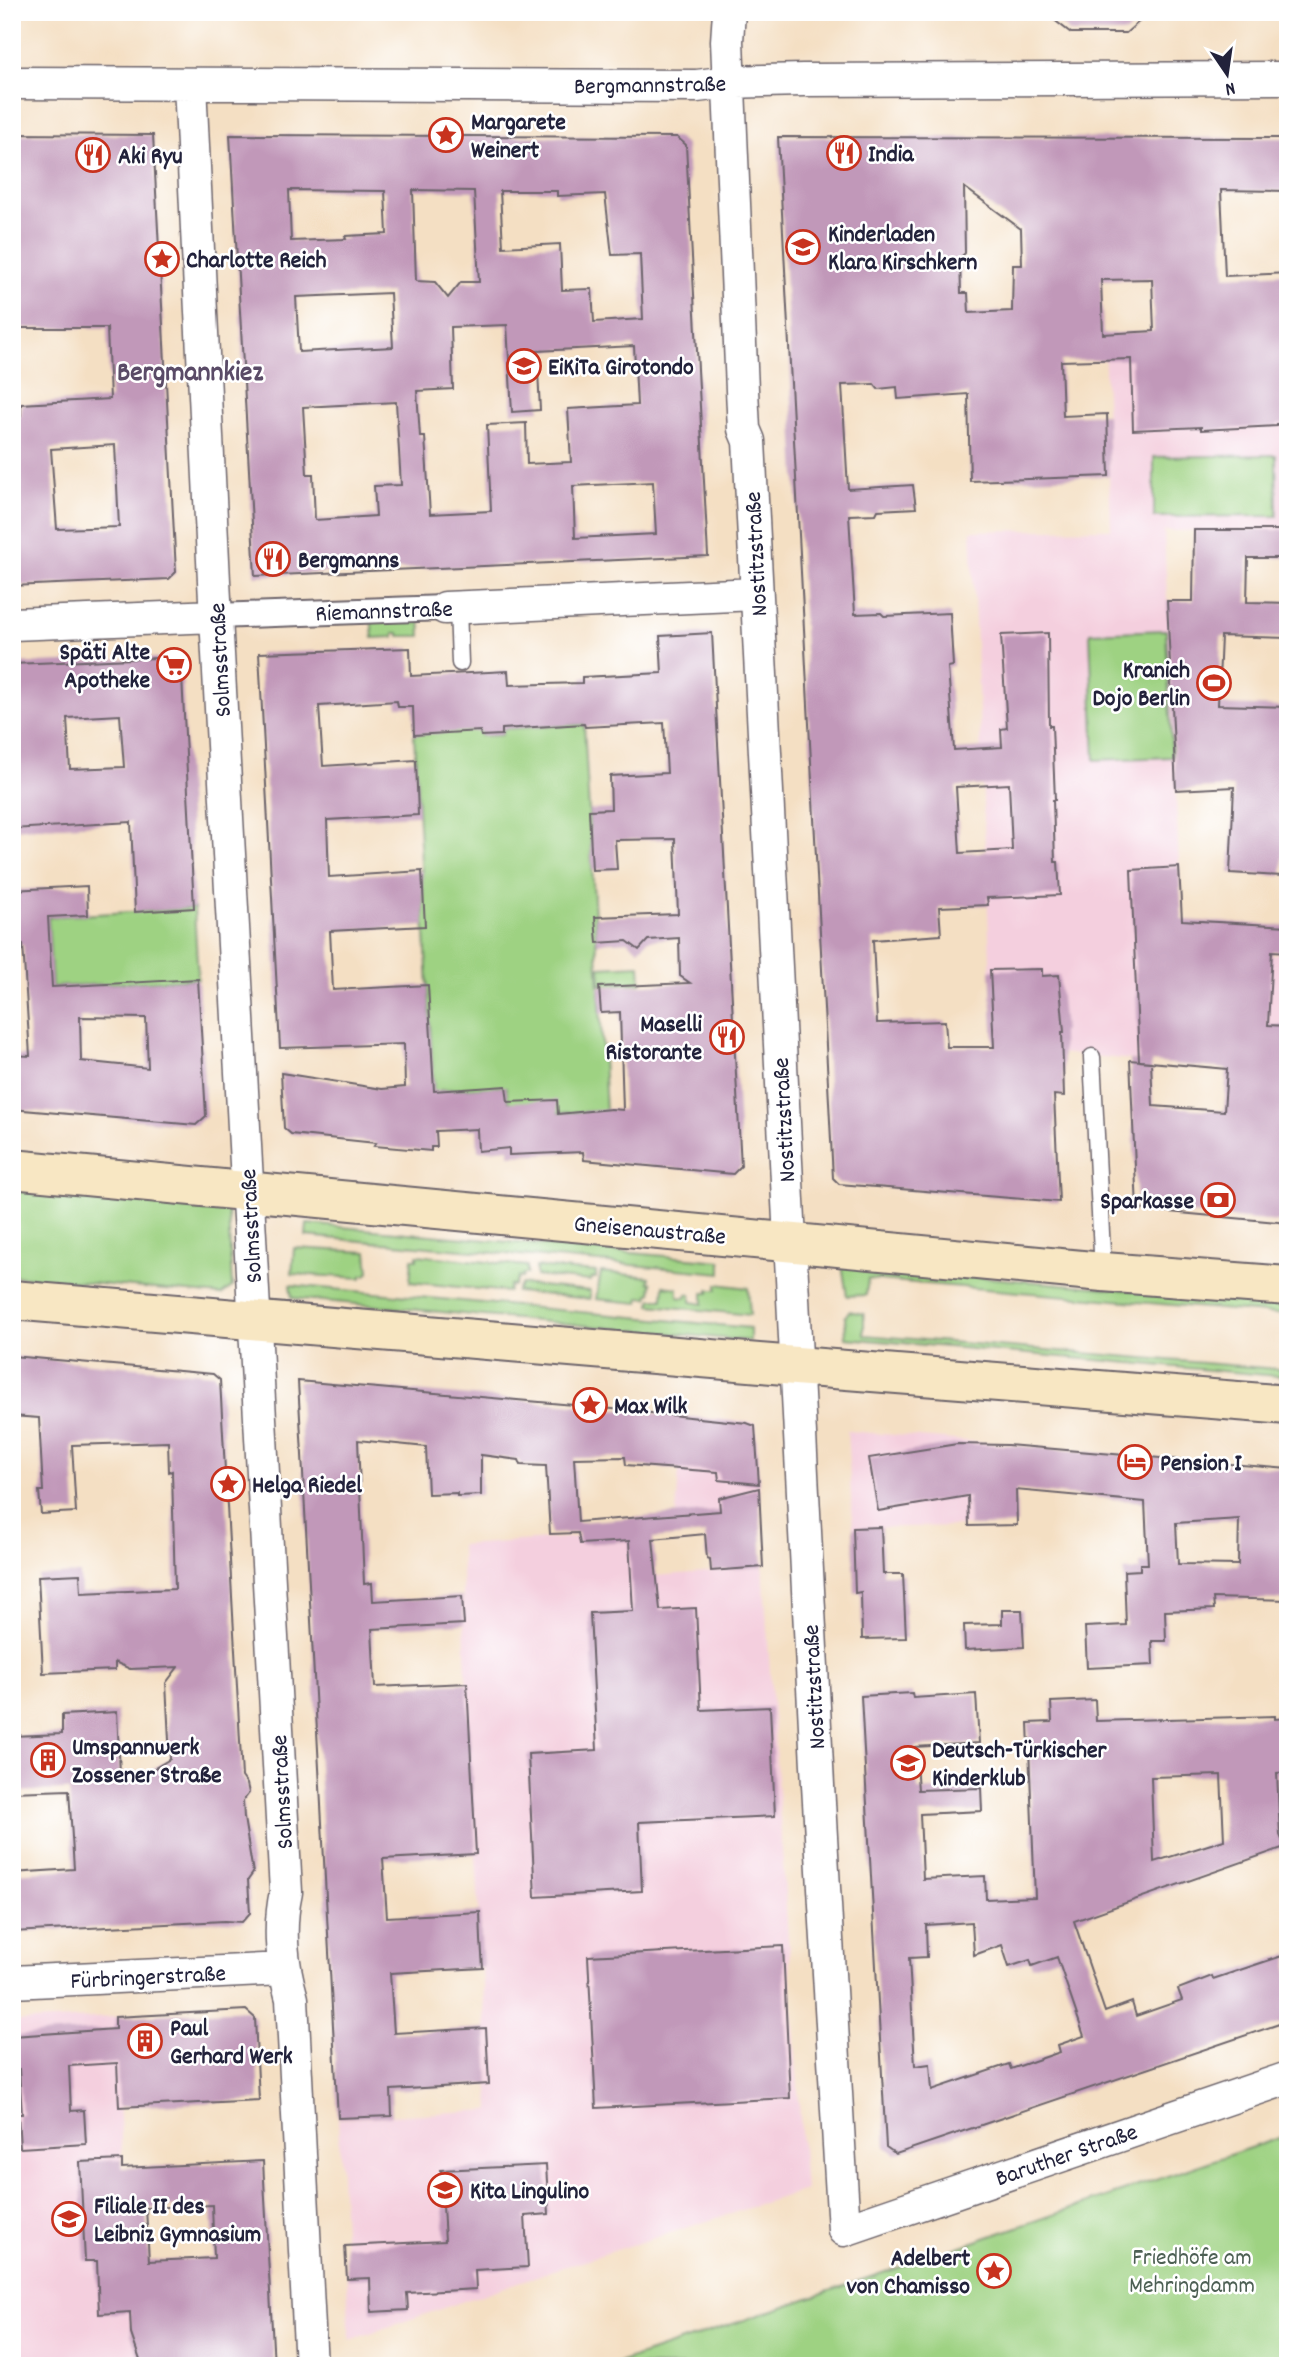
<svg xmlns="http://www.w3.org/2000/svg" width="1300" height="2378" font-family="Dekko,sans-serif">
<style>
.built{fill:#f4cfde}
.green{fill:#9ed282;stroke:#607a5e;stroke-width:2}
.building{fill:#c198b9;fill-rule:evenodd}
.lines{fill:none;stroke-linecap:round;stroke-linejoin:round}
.service-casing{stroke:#6c646b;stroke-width:19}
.pedestrian-casing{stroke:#6c646b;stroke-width:28}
.minor-casing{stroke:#6c646b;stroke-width:35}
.secondary-casing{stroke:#6c646b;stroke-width:42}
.service{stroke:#fff;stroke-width:16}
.pedestrian{stroke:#fff;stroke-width:24}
.minor{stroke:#fff;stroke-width:32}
.secondary{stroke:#f8e7c3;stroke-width:38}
.labels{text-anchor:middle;stroke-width:5;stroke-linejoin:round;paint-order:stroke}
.street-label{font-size:24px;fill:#22223b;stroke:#fff}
.poi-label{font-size:24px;font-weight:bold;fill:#22223b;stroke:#fff;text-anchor:start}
.park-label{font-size:24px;fill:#4d6054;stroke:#fff}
.quarter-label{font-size:28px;font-weight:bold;fill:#5a4b67;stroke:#fff}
</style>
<rect width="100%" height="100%" fill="#fff"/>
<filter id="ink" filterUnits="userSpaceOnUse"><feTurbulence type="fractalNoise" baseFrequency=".0143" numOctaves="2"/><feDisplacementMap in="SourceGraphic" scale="14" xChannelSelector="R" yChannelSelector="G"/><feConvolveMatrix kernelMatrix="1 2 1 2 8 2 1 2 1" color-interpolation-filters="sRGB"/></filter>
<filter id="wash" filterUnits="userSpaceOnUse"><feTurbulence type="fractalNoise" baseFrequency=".00686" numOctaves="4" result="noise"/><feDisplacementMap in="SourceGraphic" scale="28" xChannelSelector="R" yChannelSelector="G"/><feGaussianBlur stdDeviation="1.57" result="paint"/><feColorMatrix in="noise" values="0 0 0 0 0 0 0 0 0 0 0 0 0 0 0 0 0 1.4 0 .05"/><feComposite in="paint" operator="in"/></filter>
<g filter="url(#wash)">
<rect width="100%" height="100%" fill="#f4dfc3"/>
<path class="built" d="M 1104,344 L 1288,356 L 1288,530 L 1164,531 L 1188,1065 L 994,1047 L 971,531 L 1111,529 Z
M 1280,951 L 1288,952 L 1288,1053 L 1267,1052 L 1271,957 Z
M 683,1416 L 756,1423 L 760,1508 L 676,1515 Z
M 847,1431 L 1014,1445 L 1017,1525 L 853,1528 Z
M 579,1537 L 580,1544 L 629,1541 L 632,1578 L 763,1567 L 805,2190 L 560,2268 L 350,2340 L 338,2119 L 490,2110 L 466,1674 L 461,1545 Z
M 115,2017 L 131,2334 L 142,2366 L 12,2366 L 12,2022 Z"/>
<path class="green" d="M 1276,455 L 1277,516 L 1154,517 L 1154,457 Z
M 420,613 L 421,636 L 399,636 L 399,633 L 394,633 L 394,637 L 373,638 L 371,615 Z
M 1166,630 L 1172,757 L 1095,760 L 1090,633 Z
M 479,715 L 481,736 L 502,735 L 502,729 L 584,724 L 606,1111 L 557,1113 L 508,1102 L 506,1087 L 441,1090 L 434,1096 L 414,735 Z
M 194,908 L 198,979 L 52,987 L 48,917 Z
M 640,965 L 641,983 L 601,985 L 600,967 Z
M 12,1190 L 224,1209 L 228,1212 L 232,1287 L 221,1295 L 12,1276 Z
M 307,1224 L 721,1261 L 721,1273 L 306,1236 Z
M 294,1248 L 367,1252 L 369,1272 L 366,1275 L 362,1275 L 362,1278 L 292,1274 Z
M 417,1255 L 527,1266 L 527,1274 L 523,1274 L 522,1278 L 519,1277 L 514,1286 L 510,1285 L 508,1292 L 410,1282 L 412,1259 L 417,1259 Z
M 842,1265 L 1288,1304 L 1288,1315 L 868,1279 L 866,1295 L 847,1296 Z
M 536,1267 L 596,1272 L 596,1278 L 592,1278 L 591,1281 L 536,1276 Z
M 601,1272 L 650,1277 L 649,1282 L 652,1283 L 651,1294 L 649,1294 L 648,1298 L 640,1297 L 639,1303 L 596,1299 Z
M 521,1284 L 590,1291 L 590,1299 L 516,1292 Z
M 717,1284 L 748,1288 L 750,1315 L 651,1305 L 652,1299 L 663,1299 L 664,1286 L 678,1288 L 678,1297 L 686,1298 L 687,1294 L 691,1295 L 691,1302 L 703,1304 L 703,1293 L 709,1293 L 709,1290 L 717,1290 Z
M 290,1285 L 750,1328 L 750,1341 L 292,1298 Z
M 849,1311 L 864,1314 L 864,1335 L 1288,1370 L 1288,1377 L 846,1338 L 845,1317 Z
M 1288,2135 L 1288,2366 L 609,2366 Z"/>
<g id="blocks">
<path class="building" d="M 1044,12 L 1150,12 L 1126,33 L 1071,33 Z
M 12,134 L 153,135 L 176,572 L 169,579 L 12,586 L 12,415 L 21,415 L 21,404 L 110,399 L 107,328 L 12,328 ZM 115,445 L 119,527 L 57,529 L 51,449 Z
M 230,135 L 677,137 L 686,145 L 708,556 L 255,576 ZM 289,190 L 385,191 L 387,234 L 345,236 L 346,239 L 291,241 ZM 413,190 L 474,191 L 479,282 L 461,282 L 448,298 L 435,282 L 416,281 ZM 500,191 L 557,191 L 557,196 L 605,194 L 612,255 L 640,254 L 643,319 L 594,322 L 592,289 L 562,290 L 560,244 L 503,247 ZM 390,293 L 393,347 L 299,352 L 296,297 ZM 507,325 L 512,412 L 540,410 L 537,351 L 634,346 L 637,405 L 568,409 L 571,462 L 527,464 L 526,423 L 487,425 L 491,511 L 430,514 L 425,437 L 420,437 L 417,391 L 453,389 L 451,327 ZM 396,402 L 401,485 L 374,486 L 376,516 L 315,520 L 313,474 L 307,474 L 303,407 ZM 653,482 L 656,534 L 575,538 L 573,486 Z
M 778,137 L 1288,138 L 1288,191 L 1221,190 L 1225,276 L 1288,273 L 1288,423 L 1277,424 L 1277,426 L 1201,430 L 1201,427 L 1133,430 L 1131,359 L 1061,361 L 1063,416 L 1107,414 L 1109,476 L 970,481 L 968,394 L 898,399 L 897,387 L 878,389 L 874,384 L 842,385 L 848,489 L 913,485 L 916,508 L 878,510 L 876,514 L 849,515 L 855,614 L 881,613 L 884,616 L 950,613 L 953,666 L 948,667 L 954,750 L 1002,747 L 1001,729 L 1007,728 L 1001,635 L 1048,633 L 1049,726 L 1052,726 L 1055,800 L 1053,800 L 1055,862 L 1058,862 L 1060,895 L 987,898 L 988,905 L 939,907 L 941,935 L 873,940 L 877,1023 L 945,1021 L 947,1047 L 994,1047 L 990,970 L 1042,969 L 1042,976 L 1059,975 L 1064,1032 L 1062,1032 L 1064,1096 L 1054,1095 L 1059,1202 L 839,1184 L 833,1178 ZM 964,187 L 1021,229 L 1022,265 L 1013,265 L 1012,311 L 969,313 L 968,293 L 961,293 L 960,258 L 965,253 ZM 1152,279 L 1154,331 L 1103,334 L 1101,280 ZM 1009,784 L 1012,850 L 960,853 L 956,787 Z
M 1194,530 L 1288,530 L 1288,558 L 1248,558 L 1247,602 L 1288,603 L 1288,638 L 1221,636 L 1218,705 L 1288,707 L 1288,774 L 1282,876 L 1230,873 L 1234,787 L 1176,790 L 1167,601 L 1193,601 Z
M 712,633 L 741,1166 L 733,1174 L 584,1160 L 583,1152 L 509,1155 L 509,1148 L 478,1151 L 477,1129 L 436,1131 L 437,1147 L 431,1147 L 431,1151 L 374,1146 L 376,1143 L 291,1134 L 284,1128 L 281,1073 L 382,1089 L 405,1087 L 404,1044 L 280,1048 L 259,653 L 410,648 L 411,676 L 508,671 L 509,685 L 582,683 L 582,677 L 662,673 L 660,636 ZM 397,701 L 398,707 L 413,707 L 414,735 L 480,731 L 481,736 L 502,735 L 502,729 L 584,724 L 585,727 L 664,723 L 667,773 L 610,776 L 611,809 L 589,810 L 592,870 L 617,869 L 615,840 L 675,839 L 678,914 L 595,917 L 597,943 L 627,941 L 639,950 L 648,940 L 679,938 L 680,976 L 690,983 L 599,987 L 601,1013 L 620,1012 L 623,1110 L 611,1109 L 558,1114 L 557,1100 L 508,1102 L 506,1086 L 434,1091 L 428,985 L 333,990 L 330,931 L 425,926 L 422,871 L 329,877 L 327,820 L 418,815 L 416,760 L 323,766 L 319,706 Z
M 181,657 L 194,908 L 135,912 L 131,822 L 12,829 L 12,790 L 15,790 L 12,742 L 12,664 ZM 120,715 L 124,767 L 70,769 L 67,718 Z
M 1179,867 L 1182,920 L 1288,926 L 1288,952 L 1272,951 L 1268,1025 L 1288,1026 L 1288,1223 L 1137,1209 L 1130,1060 L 1151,1062 L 1153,1106 L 1224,1111 L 1227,1069 L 1139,1061 L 1131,870 Z
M 87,886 L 88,915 L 48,917 L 52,987 L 198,979 L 206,1116 L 196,1125 L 12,1109 L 12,1055 L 30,1056 L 23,944 L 12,945 L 12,890 ZM 80,1017 L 146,1018 L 148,1068 L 81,1061 Z
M 12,1356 L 213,1374 L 220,1380 L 242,1777 L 247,1784 L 249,1793 L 243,1801 L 244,1818 L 253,1873 L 248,1880 L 250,1913 L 242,1922 L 224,1921 L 12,1932 L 12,1873 L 74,1869 L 69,1790 L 12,1792 L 12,1736 L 62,1734 L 62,1715 L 117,1712 L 120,1773 L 148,1772 L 170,1759 L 166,1683 L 178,1667 L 130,1669 L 115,1662 L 115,1670 L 43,1673 L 38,1576 L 80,1574 L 81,1593 L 175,1589 L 172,1471 L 169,1472 L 168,1442 L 72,1445 L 76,1512 L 41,1514 L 39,1491 L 43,1491 L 39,1418 L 12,1416 Z
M 298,1381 L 574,1405 L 747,1423 L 755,1426 L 759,1484 L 719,1480 L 718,1472 L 626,1465 L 625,1457 L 574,1458 L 578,1522 L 720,1511 L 719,1498 L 759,1488 L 763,1567 L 711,1571 L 710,1559 L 707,1558 L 705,1534 L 653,1539 L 660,1610 L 696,1608 L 701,1710 L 770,1707 L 775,1816 L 639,1822 L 642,1891 L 535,1897 L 528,1754 L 597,1750 L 590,1613 L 633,1611 L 629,1541 L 580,1544 L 578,1533 L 550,1534 L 546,1466 L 521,1465 L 519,1460 L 481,1455 L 481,1495 L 457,1496 L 457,1493 L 428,1494 L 426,1447 L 358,1440 L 364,1584 L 372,1583 L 373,1601 L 462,1596 L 464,1624 L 372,1629 L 375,1687 L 467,1683 L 476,1854 L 383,1859 L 387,1917 L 480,1912 L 481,1940 L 483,1968 L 390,1973 L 394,2033 L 486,2028 L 489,2084 L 391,2090 L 392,2116 L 338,2118 Z
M 957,1444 L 1007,1445 L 1288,1469 L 1285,1564 L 1288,1567 L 1288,1600 L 1213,1598 L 1214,1609 L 1165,1611 L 1166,1641 L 1152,1641 L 1153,1665 L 1087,1668 L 1085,1627 L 1126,1625 L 1124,1571 L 1140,1570 L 1140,1564 L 1148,1564 L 1145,1502 L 1016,1490 L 1017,1525 L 969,1526 L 968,1496 L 878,1511 L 869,1458 ZM 1239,1519 L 1238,1565 L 1178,1564 L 1176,1523 Z
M 881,1527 L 883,1574 L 903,1574 L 906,1638 L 862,1639 L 861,1592 L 855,1593 L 853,1528 Z
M 1002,1610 L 1022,1610 L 1024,1647 L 965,1650 L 964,1625 L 1002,1624 Z
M 912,1693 L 913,1698 L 976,1694 L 979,1743 L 915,1747 L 918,1790 L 981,1788 L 982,1811 L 920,1814 L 923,1879 L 985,1876 L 986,1899 L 1035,1897 L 1028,1723 L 1052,1722 L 1051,1702 L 1095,1700 L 1096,1721 L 1275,1716 L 1275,1719 L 1288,1718 L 1288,1772 L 1277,1773 L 1280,1835 L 1285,1847 L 1074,1921 L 1105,2012 L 1132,2002 L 1136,2016 L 1182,2000 L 1178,1989 L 1212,1976 L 1213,1979 L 1288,1954 L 1288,2021 L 896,2154 L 886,2147 L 861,1696 ZM 1221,1775 L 1224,1840 L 1154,1862 L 1151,1777 ZM 972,1922 L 974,1955 L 1002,1945 L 1009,1967 L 1030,1960 L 1032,1966 L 1057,1957 L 1084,2036 L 1058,2045 L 1060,2052 L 1011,2069 L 1009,2064 L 932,2090 L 930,2064 L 915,2066 L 909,1958 L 927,1957 L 926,1925 Z
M 783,1946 L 790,2098 L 596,2108 L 588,1956 Z
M 246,2010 L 255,2018 L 259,2100 L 119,2107 L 117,2063 L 69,2066 L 71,2111 L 84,2110 L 86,2144 L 20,2148 L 18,2114 L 22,2114 L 19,2069 L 15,2069 L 13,2036 L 115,2029 L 115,2017 Z
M 122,2160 L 122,2168 L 263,2161 L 274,2366 L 142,2366 L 131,2334 L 130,2312 L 99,2314 L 97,2261 L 85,2261 L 80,2162 ZM 212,2205 L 214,2258 L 149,2261 L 146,2208 Z
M 546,2165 L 549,2214 L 525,2216 L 528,2267 L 475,2270 L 476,2289 L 407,2293 L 408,2310 L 371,2312 L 370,2278 L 347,2279 L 345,2246 L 445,2241 L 441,2170 Z"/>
</g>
</g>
<g filter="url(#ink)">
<use href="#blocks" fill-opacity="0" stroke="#6c646b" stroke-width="2"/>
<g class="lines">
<g class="service-casing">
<path id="service" d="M 458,607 L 460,663
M 1092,1057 L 1103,1272"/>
</g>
<g class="pedestrian-casing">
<path id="pedestrian" d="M 216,616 L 445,608"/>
</g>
<g class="minor-casing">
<path id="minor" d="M 729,12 L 727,41 L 742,390 L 744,429 L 749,441 L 818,1785 L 844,2230 L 1288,2078
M 12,83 L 697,86 L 729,82 L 803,80 L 1288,78
M 190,84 L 214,581 L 286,1892 C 278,1929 282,1963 292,1999 L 311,2366
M 445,608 L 756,594
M 12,624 L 216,616
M 12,1982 L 284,1969"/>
</g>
<g class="secondary-casing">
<path id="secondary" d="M 12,1169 L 1103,1272 L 1288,1286
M 12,1300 L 796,1366 L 1288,1405"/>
</g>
<use href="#service" class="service"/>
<use href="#pedestrian" class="pedestrian"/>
<use href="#minor" class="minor"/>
<use href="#secondary" class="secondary"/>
</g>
</g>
<defs>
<g id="sight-ring" transform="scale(1.75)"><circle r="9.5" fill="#fff" stroke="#c8321e" stroke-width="1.5"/><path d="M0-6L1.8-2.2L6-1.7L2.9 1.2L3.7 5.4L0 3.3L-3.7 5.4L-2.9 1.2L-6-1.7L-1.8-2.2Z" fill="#c8321e"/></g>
<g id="restaurant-ring" transform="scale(1.75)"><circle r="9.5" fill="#fff" stroke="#c8321e" stroke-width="1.5"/><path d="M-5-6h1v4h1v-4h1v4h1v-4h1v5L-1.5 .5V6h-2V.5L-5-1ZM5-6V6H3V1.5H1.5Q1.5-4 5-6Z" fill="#c8321e"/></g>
<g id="school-ring" transform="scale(1.75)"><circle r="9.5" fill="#fff" stroke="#c8321e" stroke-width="1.5"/><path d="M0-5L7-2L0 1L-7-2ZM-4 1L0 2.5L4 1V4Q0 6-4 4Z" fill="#c8321e"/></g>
<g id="supermarket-ring" transform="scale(1.75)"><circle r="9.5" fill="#fff" stroke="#c8321e" stroke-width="1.5"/><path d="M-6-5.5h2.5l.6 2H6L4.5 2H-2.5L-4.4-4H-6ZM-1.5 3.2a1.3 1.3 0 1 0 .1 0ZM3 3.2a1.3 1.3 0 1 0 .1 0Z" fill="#c8321e"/></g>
<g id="stadium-ring" transform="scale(1.75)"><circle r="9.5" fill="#fff" stroke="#c8321e" stroke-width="1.5"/><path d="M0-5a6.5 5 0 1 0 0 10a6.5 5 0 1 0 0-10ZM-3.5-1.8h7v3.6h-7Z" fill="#c8321e"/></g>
<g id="bank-ring" transform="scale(1.75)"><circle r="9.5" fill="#fff" stroke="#c8321e" stroke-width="1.5"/><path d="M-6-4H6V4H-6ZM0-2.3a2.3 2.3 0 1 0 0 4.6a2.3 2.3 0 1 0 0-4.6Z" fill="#c8321e"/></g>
<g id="hotel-ring" transform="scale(1.75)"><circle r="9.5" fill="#fff" stroke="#c8321e" stroke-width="1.5"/><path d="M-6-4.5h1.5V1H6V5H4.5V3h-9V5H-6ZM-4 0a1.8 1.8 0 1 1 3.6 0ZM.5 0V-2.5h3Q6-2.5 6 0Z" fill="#c8321e"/></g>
<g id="building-ring" transform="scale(1.75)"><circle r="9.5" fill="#fff" stroke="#c8321e" stroke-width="1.5"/><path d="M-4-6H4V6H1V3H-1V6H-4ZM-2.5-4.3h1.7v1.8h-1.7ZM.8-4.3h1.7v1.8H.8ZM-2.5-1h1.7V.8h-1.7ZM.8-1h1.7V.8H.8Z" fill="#c8321e"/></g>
</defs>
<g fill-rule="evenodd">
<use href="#sight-ring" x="446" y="135"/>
<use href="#restaurant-ring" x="844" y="153"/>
<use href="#restaurant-ring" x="93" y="155"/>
<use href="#school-ring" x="803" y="247"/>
<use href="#sight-ring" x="162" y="259"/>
<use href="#school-ring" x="524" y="366"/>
<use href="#restaurant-ring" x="273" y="559"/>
<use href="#supermarket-ring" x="174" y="665"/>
<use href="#stadium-ring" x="1214" y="683"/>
<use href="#restaurant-ring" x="727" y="1037"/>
<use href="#bank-ring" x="1218" y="1200"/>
<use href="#sight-ring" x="590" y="1405"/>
<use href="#hotel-ring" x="1135" y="1462"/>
<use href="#sight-ring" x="228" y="1484"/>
<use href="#building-ring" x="48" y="1760"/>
<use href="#school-ring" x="908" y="1763"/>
<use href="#building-ring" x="145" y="2041"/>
<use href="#school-ring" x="445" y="2190"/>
<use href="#school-ring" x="69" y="2219"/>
<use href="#sight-ring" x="994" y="2271"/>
</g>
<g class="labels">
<g class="street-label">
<text transform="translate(650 84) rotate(-1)" y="8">Bergmannstraße</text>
<text transform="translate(755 554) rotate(-93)" y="8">Nostitzstraße</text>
<text transform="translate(384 610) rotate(-2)" y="8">Riemannstraße</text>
<text transform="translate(219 660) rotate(-93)" y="8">Solmsstraße</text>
<text transform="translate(783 1120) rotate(-93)" y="8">Nostitzstraße</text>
<text transform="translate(250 1226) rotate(-93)" y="8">Solmsstraße</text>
<text transform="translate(650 1229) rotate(5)" y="8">Gneisenaustraße</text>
<text transform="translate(813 1687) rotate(-93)" y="8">Nostitzstraße</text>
<text transform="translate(281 1792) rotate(-93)" y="8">Solmsstraße</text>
<text transform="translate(148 1976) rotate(-3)" y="8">Fürbringerstraße</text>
<text transform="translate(1066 2154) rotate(-19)" y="8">Baruther Straße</text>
</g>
<g class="poi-label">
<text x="471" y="129">Margarete<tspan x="471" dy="28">Weinert</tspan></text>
<text x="868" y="161">India</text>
<text x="118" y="163">Aki Ryu</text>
<text x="828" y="241">Kinderladen<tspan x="828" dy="28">Klara Kirschkern</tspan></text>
<text x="186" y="267">Charlotte Reich</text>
<text x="548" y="374">EiKiTa Girotondo</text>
<text x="298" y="567">Bergmanns</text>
<text x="150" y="659" text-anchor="end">Späti Alte<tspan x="150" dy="28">Apotheke</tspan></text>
<text x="1190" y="677" text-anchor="end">Kranich<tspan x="1190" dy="28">Dojo Berlin</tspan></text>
<text x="702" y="1031" text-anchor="end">Maselli<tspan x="702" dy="28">Ristorante</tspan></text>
<text x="1194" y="1208" text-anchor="end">Sparkasse</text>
<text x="614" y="1413">Max Wilk</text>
<text x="1160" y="1470">Pension I</text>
<text x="252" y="1492">Helga Riedel</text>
<text x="72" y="1754">Umspannwerk<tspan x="72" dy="28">Zossener Straße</tspan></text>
<text x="932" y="1757">Deutsch-Türkischer<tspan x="932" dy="28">Kinderklub</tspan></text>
<text x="170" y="2035">Paul<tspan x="170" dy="28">Gerhard Werk</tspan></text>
<text x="470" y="2198">Kita Lingulino</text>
<text x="94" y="2213">Filiale II des<tspan x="94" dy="28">Leibniz Gymnasium</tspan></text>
<text x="970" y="2265" text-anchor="end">Adelbert<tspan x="970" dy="28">von Chamisso</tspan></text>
</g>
<g class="park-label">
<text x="1192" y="2264">Friedhöfe am<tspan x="1192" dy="28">Mehringdamm</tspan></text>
</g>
<g class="quarter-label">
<text x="190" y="380">Bergmannkiez</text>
</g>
</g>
<rect width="1300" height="2378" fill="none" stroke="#fff" stroke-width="42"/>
<g transform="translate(1227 74) rotate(167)" stroke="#ffffff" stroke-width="5" paint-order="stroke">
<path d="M0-5L12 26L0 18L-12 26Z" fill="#22223b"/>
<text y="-10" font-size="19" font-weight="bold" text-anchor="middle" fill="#22223b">N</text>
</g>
</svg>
